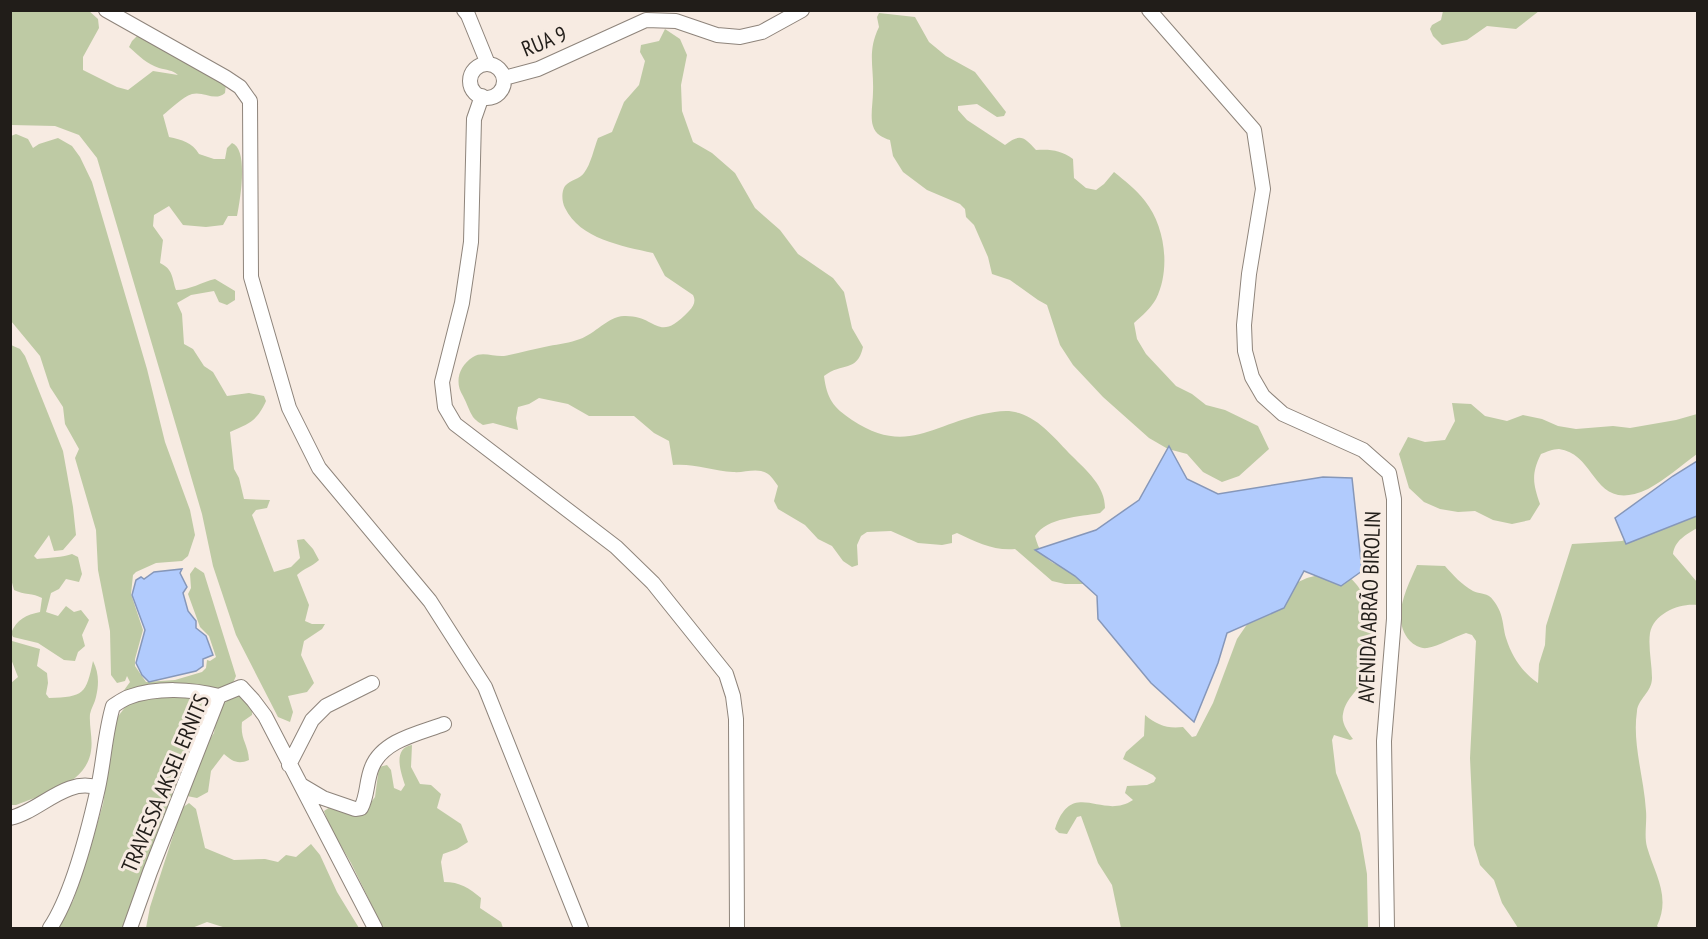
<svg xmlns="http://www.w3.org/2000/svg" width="1708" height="939" font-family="'PT Sans Narrow',sans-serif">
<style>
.green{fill:#becaa4}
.water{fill:#b1cbfd;stroke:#8697b9;stroke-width:1.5}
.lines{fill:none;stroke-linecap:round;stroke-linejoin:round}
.street-casing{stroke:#8e847b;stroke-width:16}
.street{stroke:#fff;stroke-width:14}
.labels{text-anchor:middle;stroke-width:6;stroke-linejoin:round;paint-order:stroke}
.street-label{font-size:22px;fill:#211d19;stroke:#f7ebe2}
</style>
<rect width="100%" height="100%" fill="#f7ebe2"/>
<path class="green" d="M 88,10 L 98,19 L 99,28 L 83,57 L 83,70 L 117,87 L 128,90 L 153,71 L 178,75 C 172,70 167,70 159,68 C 147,64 139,56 129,47 L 132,41 L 137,36 L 226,84 L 225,93 C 215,102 204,91 192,94 C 182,97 171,109 163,115 L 169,137 C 182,140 192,142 199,154 L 214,159 L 225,159 L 227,148 L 232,143 C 249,149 240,201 237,216 L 228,216 L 223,225 L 206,227 L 183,225 L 169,206 L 154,215 L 153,226 L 163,240 L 160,263 C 173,269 172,278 176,290 C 190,290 202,282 215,279 L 235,291 L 235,300 L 227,305 L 219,302 L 214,291 L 191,295 L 177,303 L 182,314 L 184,344 L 193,349 L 204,366 L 213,372 L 227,396 L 249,393 L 264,396 L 266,401 C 257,421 250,423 230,432 L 234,469 L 239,478 L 244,499 L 270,500 L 267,508 L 256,510 L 252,515 L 274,572 L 291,567 L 300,558 L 297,540 L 304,539 L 313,549 L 319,560 C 312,567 304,568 297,575 L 309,605 L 305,621 L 312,624 L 325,624 L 322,629 L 304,641 L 301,655 L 314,683 L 307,692 L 288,696 L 293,712 L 290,722 L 278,717 L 236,635 L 213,566 L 202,514 L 185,456 L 97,158 L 79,135 L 55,126 L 11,125 L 11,11 Z
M 1443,11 L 1443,10 L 1539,11 L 1516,29 L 1487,26 L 1467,40 L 1442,45 L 1433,36 L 1430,29 L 1432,25 L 1441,20 Z
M 879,13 L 915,17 L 929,42 L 946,56 L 975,72 L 1006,112 L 1004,116 L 997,117 L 977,104 L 958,106 L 958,110 L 967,120 L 1005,145 C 1020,133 1024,137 1036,150 C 1050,149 1061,150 1073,159 L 1074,178 L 1086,188 L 1096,190 L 1104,184 L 1114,172 C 1125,181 1136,189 1145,201 C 1165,226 1171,269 1156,299 C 1151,308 1142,316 1134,323 L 1137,339 L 1146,354 L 1176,386 L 1192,394 L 1206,405 L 1225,410 L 1258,426 L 1269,449 L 1239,476 L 1222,482 L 1203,472 L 1187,454 L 1168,449 L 1149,438 L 1103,397 L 1073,365 L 1060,345 L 1047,305 L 1038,300 L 1010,280 L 992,274 L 988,257 L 974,225 L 966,217 L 965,209 L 960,204 L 927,190 L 903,172 L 893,156 L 890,140 C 883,138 875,134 873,126 C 870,117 873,102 873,92 C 874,66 867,52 879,27 L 877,17 Z
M 665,29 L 680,39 L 687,55 L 681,85 L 682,111 L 693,142 L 712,153 L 735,173 L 755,208 L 780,230 L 798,254 L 833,278 L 844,292 L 852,328 L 863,347 C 857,373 842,362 824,376 C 827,399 833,407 852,420 C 905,455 930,426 983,414 C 995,412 1007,409 1019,413 C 1041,420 1056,440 1072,456 C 1087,471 1105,486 1105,508 L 1100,513 C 1080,517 1047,517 1035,536 C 1042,565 1060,566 1085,574 L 1089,584 L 1065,584 L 1052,581 L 1015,549 C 994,551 976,542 957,533 L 952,535 L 952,543 L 942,545 L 918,543 L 891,531 L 867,532 L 861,536 L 857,545 L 858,565 L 852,567 L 843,561 L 832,546 L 818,539 L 805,525 L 778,509 L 774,501 L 778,486 C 773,479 770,473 761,471 C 752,469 742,473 733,472 C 713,471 693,463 673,465 L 669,441 L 654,433 L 634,416 L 589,416 L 568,404 L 539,398 L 529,404 L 518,407 L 516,418 L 518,430 L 493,423 L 483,425 C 480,423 475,420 473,417 C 469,411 467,403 463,396 C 454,382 459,366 473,357 C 482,351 494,357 504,356 C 519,353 534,349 549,346 C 559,344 570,343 580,339 C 595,334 607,317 624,316 C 658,315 657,345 689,311 C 694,306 696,301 693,295 L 665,276 L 653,253 C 622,246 580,239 565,208 C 562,202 561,192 565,186 C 570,180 580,179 584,173 C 591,164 594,148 598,138 L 612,132 L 624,102 L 639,85 L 645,61 L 640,52 L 641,45 L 659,41 Z
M 16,134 L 28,139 L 33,148 L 39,144 L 58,138 L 72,146 L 80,157 L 92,182 L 147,369 L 165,442 L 190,510 L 195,535 L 188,556 L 182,561 L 156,563 L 136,572 L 133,575 L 131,594 L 143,630 L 135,659 L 135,666 L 146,682 L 175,680 L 202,672 L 206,668 L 207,660 L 210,661 L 216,657 L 209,636 L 200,627 L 188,594 L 191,588 L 190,574 L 195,567 L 204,573 L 236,676 L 233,683 L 224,690 L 122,693 L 130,682 L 127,676 L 125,681 L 117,683 L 111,675 L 110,631 L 98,570 L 96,530 L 75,458 L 79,449 L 65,424 L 63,407 L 50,387 L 40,356 L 11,321 L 11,136 Z
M 11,345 L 20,349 L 25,356 L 63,451 L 73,507 L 76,535 L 63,550 L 54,551 L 49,535 L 34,556 L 37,559 C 47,558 64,557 72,554 L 78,557 L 82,574 L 79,582 L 66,579 L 59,589 L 51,593 L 46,612 L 58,616 L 66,606 L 74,612 L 81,610 L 89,620 L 82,635 L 85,646 L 78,652 L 75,661 L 64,660 L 38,643 L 13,637 L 11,633 C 17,619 26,615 40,612 L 42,598 C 33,593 24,595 14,590 L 11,579 Z
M 1452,403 L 1471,404 L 1485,416 L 1507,421 L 1523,415 L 1542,419 L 1558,426 L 1576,429 L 1613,426 L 1630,428 L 1676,420 L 1697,414 L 1697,454 C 1682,465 1665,480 1648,489 C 1592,515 1598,454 1559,449 C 1553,449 1546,452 1541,454 C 1531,474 1533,484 1540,504 L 1530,520 L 1512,524 L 1493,520 L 1475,511 L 1458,512 L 1440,509 L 1424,502 L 1409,488 L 1399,454 L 1408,437 L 1425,442 L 1445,440 L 1455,421 Z
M 1697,513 L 1697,528 C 1686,535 1675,540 1673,554 L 1697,582 L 1697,605 C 1680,603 1654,613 1650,633 C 1648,647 1652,664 1652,678 C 1652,692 1638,699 1637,711 C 1632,744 1644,777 1646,811 C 1647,822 1644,836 1647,847 C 1655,875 1671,896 1657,926 L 1659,928 L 1518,928 L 1502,903 L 1494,880 L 1480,865 L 1474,845 L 1470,758 L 1476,641 L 1472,635 L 1466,633 C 1454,637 1439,646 1427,648 C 1421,649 1414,645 1410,641 C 1390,619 1407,588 1417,565 L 1445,566 C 1453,575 1462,585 1473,591 C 1479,594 1489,593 1493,600 C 1504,614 1502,623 1506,638 C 1512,657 1522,672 1538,683 L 1539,664 L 1545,645 L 1546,626 L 1572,544 L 1622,541 L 1679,517 Z
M 1326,573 C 1348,576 1349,573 1362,592 L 1370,579 L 1374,580 C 1377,613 1376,647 1364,678 C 1359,691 1346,697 1343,714 C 1341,723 1348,732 1353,739 L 1350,740 L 1334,735 L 1332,740 L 1336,773 L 1360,833 L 1367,874 L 1368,928 L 1121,928 L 1112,885 L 1098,863 L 1081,816 L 1077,817 L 1067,834 L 1059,833 L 1055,829 C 1072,777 1102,821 1133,800 L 1125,793 L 1127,786 L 1147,785 L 1154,782 L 1156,778 L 1153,775 L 1123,759 L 1126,752 L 1144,736 L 1145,715 C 1157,725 1167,729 1183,727 L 1192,737 L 1196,736 L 1213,703 L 1237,639 L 1248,623 L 1296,583 L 1307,578 Z
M 12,641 L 40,649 L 37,666 L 47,673 L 48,683 L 46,694 L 49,698 C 84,697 86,694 93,661 C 99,673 99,684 96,697 C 95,703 91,708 90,714 C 89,726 93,739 91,751 C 86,785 43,794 16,805 L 11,805 L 11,683 L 18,677 L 11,659 Z
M 178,695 L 212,698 L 125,928 L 56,928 L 73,901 L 89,852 L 103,804 L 116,719 L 126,706 L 147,698 Z
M 239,695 L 247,699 L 253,705 L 252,715 L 242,722 C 240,740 248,743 249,760 C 238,765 232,761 224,754 L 211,771 L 208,792 L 197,798 L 187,796 L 204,748 L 214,733 L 217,710 L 229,699 Z
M 412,745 L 411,767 L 420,784 L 431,785 L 441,794 L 437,808 L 461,824 L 468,842 L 457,849 L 443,854 L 441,862 L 444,882 C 460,882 469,888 481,898 L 480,908 L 501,922 L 503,928 L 383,928 L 351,863 L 330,827 L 324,811 L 330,807 L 350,814 L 363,813 L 375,797 L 379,767 L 387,765 L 391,770 L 394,788 L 401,791 L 405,785 C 401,773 392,748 412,745 Z
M 189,803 L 196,809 L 205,848 L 234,860 L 265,859 L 278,862 L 286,855 L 296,857 L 311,844 L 320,855 L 337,892 L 359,928 L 226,928 L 207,922 L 192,928 L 146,928 L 150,907 L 182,808 Z"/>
<path class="water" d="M 1169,446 L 1187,479 L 1218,494 L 1323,477 L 1352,478 L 1362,571 L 1341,586 L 1304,571 L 1284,608 L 1227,633 L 1218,663 L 1194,722 L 1151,683 L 1098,619 L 1097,596 L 1075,576 L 1035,550 L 1096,530 L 1139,500 Z
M 1697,461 L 1697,516 L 1626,544 L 1615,518 L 1673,476 Z
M 182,569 L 180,573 L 187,587 L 183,593 L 188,611 L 196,621 L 196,628 L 206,636 L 213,655 L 203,659 L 203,666 L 196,671 L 149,682 L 142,675 L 136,663 L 145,630 L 132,595 L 136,580 L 141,577 L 144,579 L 154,572 Z"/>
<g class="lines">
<g class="street-casing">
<path id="street" d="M 106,10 L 225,77 L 240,87 L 250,101 L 251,277 L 289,408 L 319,468 L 430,601 L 485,687 L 581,928
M 464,10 L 468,15 L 488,64
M 1149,10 L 1254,130 L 1263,189 L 1249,274 L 1244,325 L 1245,351 L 1252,377 L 1263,396 L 1283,414 L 1363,450 L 1389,473 L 1394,499 L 1394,619 L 1384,741 L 1387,928
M470 81a17 17 0 1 1 34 0a17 17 0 1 1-34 0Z
M 504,78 L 538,69 L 646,20 L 676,21 L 717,35 L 740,37 L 762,32 L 802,10
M 482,96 L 474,119 L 471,242 L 462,303 L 442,382 L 445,407 L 455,424 L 616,547 L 653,583 L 726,674 L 733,696 L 736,719 L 737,928
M 289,765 L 312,720 L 326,706 L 372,683
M 301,785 L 323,798 L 355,809 L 361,808 C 368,795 366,781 372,767 C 383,740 420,733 444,724
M 10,818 C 39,812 67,776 98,788
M 50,928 C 72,895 89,828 98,788 C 104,761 105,733 113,706 C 118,703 123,699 129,697 C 157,687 192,689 219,696
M 130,928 L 150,872 L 219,696 L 241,687 L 253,700 L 265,716 L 375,928"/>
</g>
<use href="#street" class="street"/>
</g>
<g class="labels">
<g class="street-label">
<text transform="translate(544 41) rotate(-22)" y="8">RUA 9</text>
<text transform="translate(1369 607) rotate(-88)" y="8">AVENIDA ABRÃO BIROLIN</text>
<text transform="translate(165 783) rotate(-67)" y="8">TRAVESSA AKSEL ERNITS</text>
</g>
</g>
<rect width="1708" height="939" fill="none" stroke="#211d19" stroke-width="24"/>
</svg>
